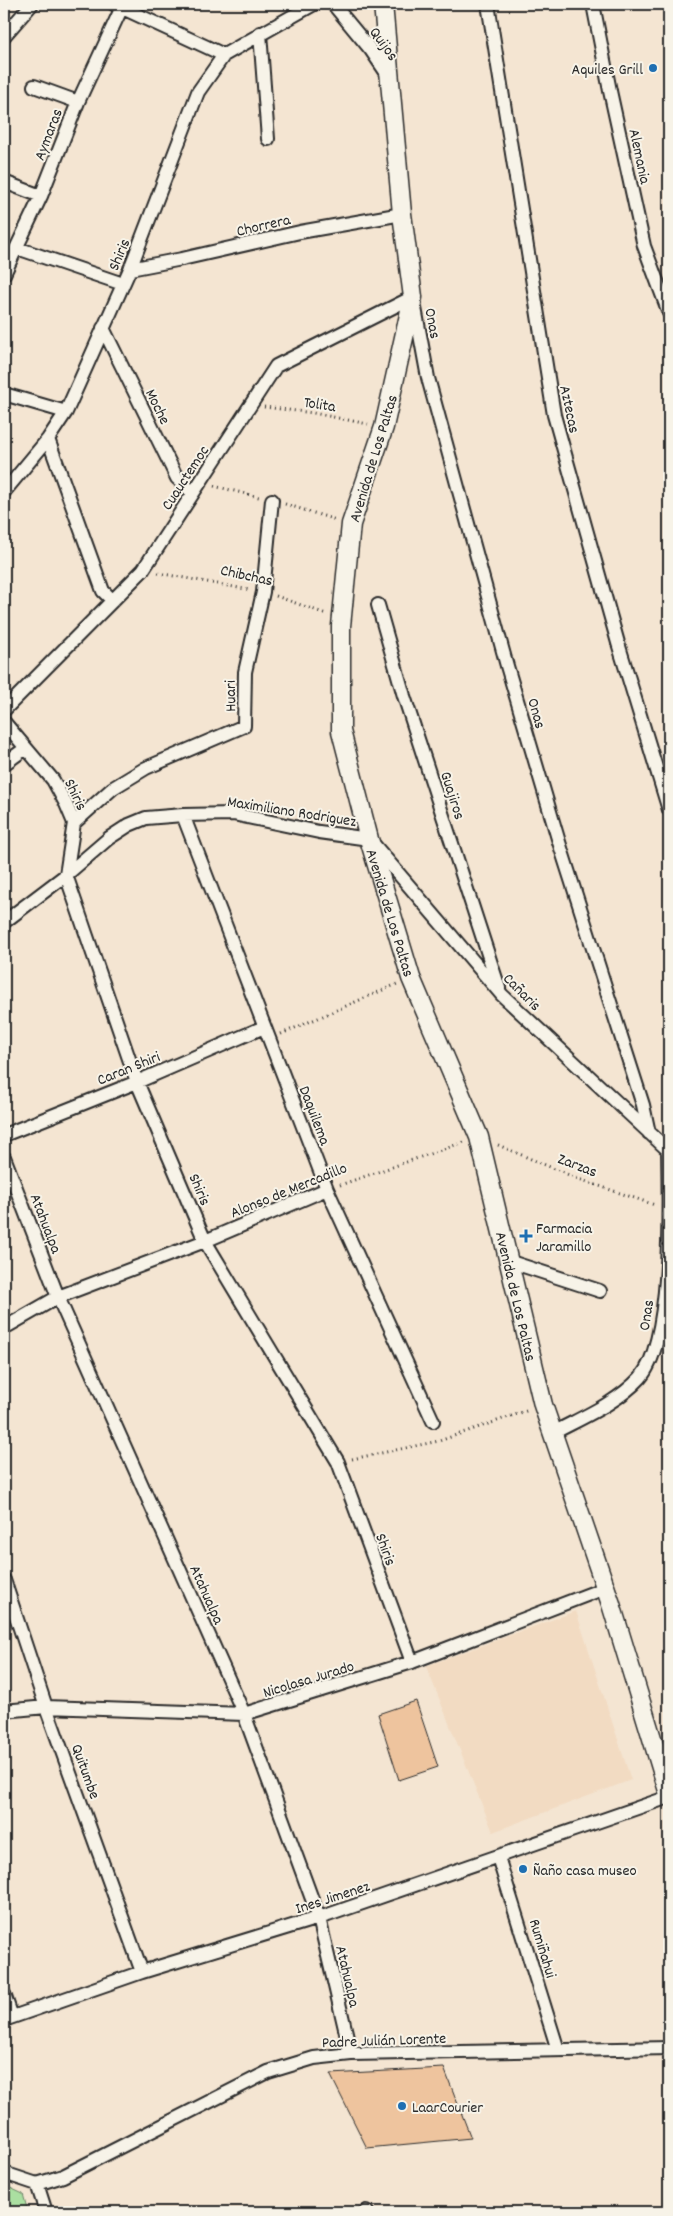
<svg xmlns="http://www.w3.org/2000/svg" width="673" height="2216" font-family="Dekko,sans-serif">
<style>
.built{fill:#f2dbc2}
.green{fill:#abdfa1;stroke:#6b8566}
.building{fill:#eec49e;stroke:#2b2b2b}
.lines{fill:none;stroke-linecap:round;stroke-linejoin:round}
.street-casing{stroke:#2b2b2b;stroke-width:16}
.secondary-casing{stroke:#2b2b2b;stroke-width:21}
.path{stroke:#2b2b2b;stroke-width:3;stroke-dasharray:1 4;stroke-linecap:butt}
.street{stroke:#f7f3e8;stroke-width:12}
.secondary{stroke:#f7f3e8;stroke-width:18}
.poi-dot{fill:#1f6fb2;stroke:#f7f3e8;stroke-width:2}
.labels{text-anchor:middle;stroke-width:4;stroke-linejoin:round;paint-order:stroke}
.street-label{font-size:16px;fill:#2b2b2b;stroke:#f7f3e8}
.poi-label{font-size:16px;fill:#2b2b2b;stroke:#f7f3e8;text-anchor:start}
</style>
<rect width="100%" height="100%" fill="#f4e5d2"/>
<filter id="ink" filterUnits="userSpaceOnUse"><feTurbulence type="fractalNoise" baseFrequency=".02" numOctaves="2"/><feDisplacementMap in="SourceGraphic" scale="10" xChannelSelector="R" yChannelSelector="G"/><feConvolveMatrix kernelMatrix="1 2 1 2 8 2 1 2 1" color-interpolation-filters="sRGB"/></filter>
<g filter="url(#ink)">
<path class="built" d="M 576,1611 L 631,1780 L 493,1832 L 426,1666 Z"/>
<path class="green" d="M 4,2185 L 23,2194 L 28,2212 L 4,2212 Z"/>
<path class="building" d="M 416,1701 L 438,1767 L 399,1780 L 378,1714 Z
M 444,2068 L 471,2138 L 367,2148 L 330,2074 Z"/>
<g class="lines">
<g class="street-casing">
<path id="street" d="M 114,4 L 224,55
M 333,4 L 371,50 L 388,75
M 488,4 L 554,415 L 618,643 L 669,810
M 593,4 L 610,91 L 644,246 L 669,313
M 260,33 L 268,139
M 4,36 L 32,4
M 34,86 L 78,102
M 4,182 L 41,196
M 17,248 L 123,284
M 130,269 L 182,259 L 300,232 L 402,214
M 4,274 L 41,196 L 78,102 L 122,7
M 103,328 L 177,478 L 193,493
M 4,394 L 66,412
M 48,439 L 103,591 L 112,600
M 4,492 L 48,439 L 66,412 L 130,269 L 198,92 L 224,55 L 314,4
M 378,605 L 404,696 L 499,988
M 4,710 L 143,570 L 276,366 L 413,297 L 428,378 L 507,666 L 559,842 L 643,1105 L 649,1133
M 4,722 L 53,780 L 66,804 L 74,823 L 66,875 L 137,1082 L 205,1241 L 338,1462 L 412,1662
M 4,764 L 26,748
M 183,815 L 327,1189 L 433,1421
M 74,823 L 113,788 L 146,768 L 244,726 L 245,672 L 263,592 L 272,500
M 4,922 L 66,875 L 109,838 L 129,825 L 146,818 L 183,815 L 233,814 L 319,832 L 369,839 L 502,995 L 669,1151
M 4,1135 L 137,1082 L 264,1027
M 4,1157 L 58,1297 L 244,1714 L 319,1918 L 351,2054
M 508,1261 L 600,1291
M 4,1328 L 58,1297 L 205,1241 L 327,1189
M 553,1433 C 583,1417 617,1403 640,1378 C 673,1341 669,1202 668,1150
M 4,1580 L 46,1707 L 142,1972
M 4,1711 L 46,1707 L 244,1714 L 412,1662 L 605,1588
M 498,1857 L 558,2050
M 4,1994 L 12,2017
M 4,2020 L 142,1972 L 328,1915 L 669,1797
M 4,2173 L 37,2184
M 37,2184 L 63,2176 L 268,2072 L 314,2058 L 351,2054 L 669,2048
M 37,2184 L 46,2212
M 366,2211 L 367,2212"/>
</g>
<g class="secondary-casing">
<g id="secondary">
<path id="s1" d="M 383,4 L 402,214 L 413,297 L 384,427 L 351,524 L 341,626 L 341,731 L 369,839 L 411,978 L 479,1137 L 543,1405 L 611,1604 L 669,1794"/>
</g>
</g>
<path class="path" d="M 264,407 L 313,413 L 368,424
M 214,486 L 259,497
M 285,504 L 336,520
M 158,573 L 250,590
M 276,596 L 326,614
M 281,1034 L 397,984
M 498,1145 L 576,1178 L 655,1205
M 340,1185 L 464,1142
M 352,1459 L 439,1441 L 529,1410"/>
<use href="#street" class="street"/>
<use href="#secondary" class="secondary"/>
</g>
</g>
<g class="poi-dot">
<circle cx="653" cy="68" r="5"/>
<path d="M523.5 1228.5h5v5h5v5h-5v5h-5v-5h-5v-5h5z"/>
<circle cx="523" cy="1869" r="5"/>
<circle cx="402" cy="2106" r="5"/>
</g>
<g class="labels">
<g class="street-label">
<text transform="translate(385 43) rotate(54)" y="6">Quijos</text>
<text transform="translate(47 134) rotate(-69)" y="6">Aymaras</text>
<text transform="translate(641 156) rotate(78)" y="6">Alemania</text>
<text transform="translate(263 224) rotate(-13)" y="6">Chorrera</text>
<text transform="translate(118 254) rotate(-67)" y="6">Shiris</text>
<text transform="translate(434 323) rotate(79)" y="6">Onas</text>
<text transform="translate(320 403) rotate(9)" y="6">Tolita</text>
<text transform="translate(159 406) rotate(64)" y="6">Moche</text>
<text transform="translate(571 409) rotate(78)" y="6">Aztecas</text>
<text transform="translate(372 458) rotate(-73)" y="6">Avenida de Los Paltas</text>
<text transform="translate(184 477) rotate(-57)" y="6">Cuauctemoc</text>
<text transform="translate(247 574) rotate(12)" y="6">Chibchas</text>
<text transform="translate(229 696) rotate(-91)" y="6">Huari</text>
<text transform="translate(538 713) rotate(74)" y="6">Onas</text>
<text transform="translate(77 794) rotate(64)" y="6">Shiris</text>
<text transform="translate(454 795) rotate(72)" y="6">Guajiros</text>
<text transform="translate(292 810) rotate(9)" y="6">Maximiliano Rodriguez</text>
<text dy="6" stroke="none"><textPath href="#s1" startOffset="926">Avenida de Los Paltas</textPath></text>
<text transform="translate(523 991) rotate(45)" y="6">Cañaris</text>
<text transform="translate(128 1067) rotate(-22)" y="6">Caran Shiri</text>
<text transform="translate(316 1115) rotate(69)" y="6">Daquilema</text>
<text transform="translate(578 1164) rotate(21)" y="6">Zarzas</text>
<text transform="translate(201 1189) rotate(67)" y="6">Shiris</text>
<text transform="translate(288 1189) rotate(-22)" y="6">Alonso de Mercadillo</text>
<text transform="translate(47 1223) rotate(69)" y="6">Atahualpa</text>
<text dy="6" stroke="none"><textPath href="#s1" startOffset="1331">Avenida de Los Paltas</textPath></text>
<text transform="translate(645 1315) rotate(-81)" y="6">Onas</text>
<text transform="translate(387 1549) rotate(70)" y="6">Shiris</text>
<text transform="translate(208 1594) rotate(66)" y="6">Atahualpa</text>
<text transform="translate(308 1678) rotate(-17)" y="6">Nicolasa Jurado</text>
<text transform="translate(87 1771) rotate(70)" y="6">Quitumbe</text>
<text transform="translate(332 1896) rotate(-18)" y="6">Ines Jimenez</text>
<text transform="translate(544 1948) rotate(73)" y="6">Rumiñahui</text>
<text transform="translate(349 1976) rotate(77)" y="6">Atahualpa</text>
<text transform="translate(384 2039) rotate(-2)" y="6">Padre Julián Lorente</text>
</g>
<g class="poi-label">
<text x="643" y="74" text-anchor="end">Aquiles Grill</text>
<text x="536" y="1233">Farmacia<tspan x="536" dy="18">Jaramillo</tspan></text>
<text x="533" y="1875">Ñaño casa museo</text>
<text x="412" y="2112">LaarCourier</text>
</g>
</g>
<rect width="673" height="2216" fill="none" stroke="#f7f3e8" stroke-width="20"/>
<rect x="10" y="10" width="653" height="2196" fill="none" stroke="#2b2b2b" stroke-width="2" filter="url(#ink)"/>
</svg>
